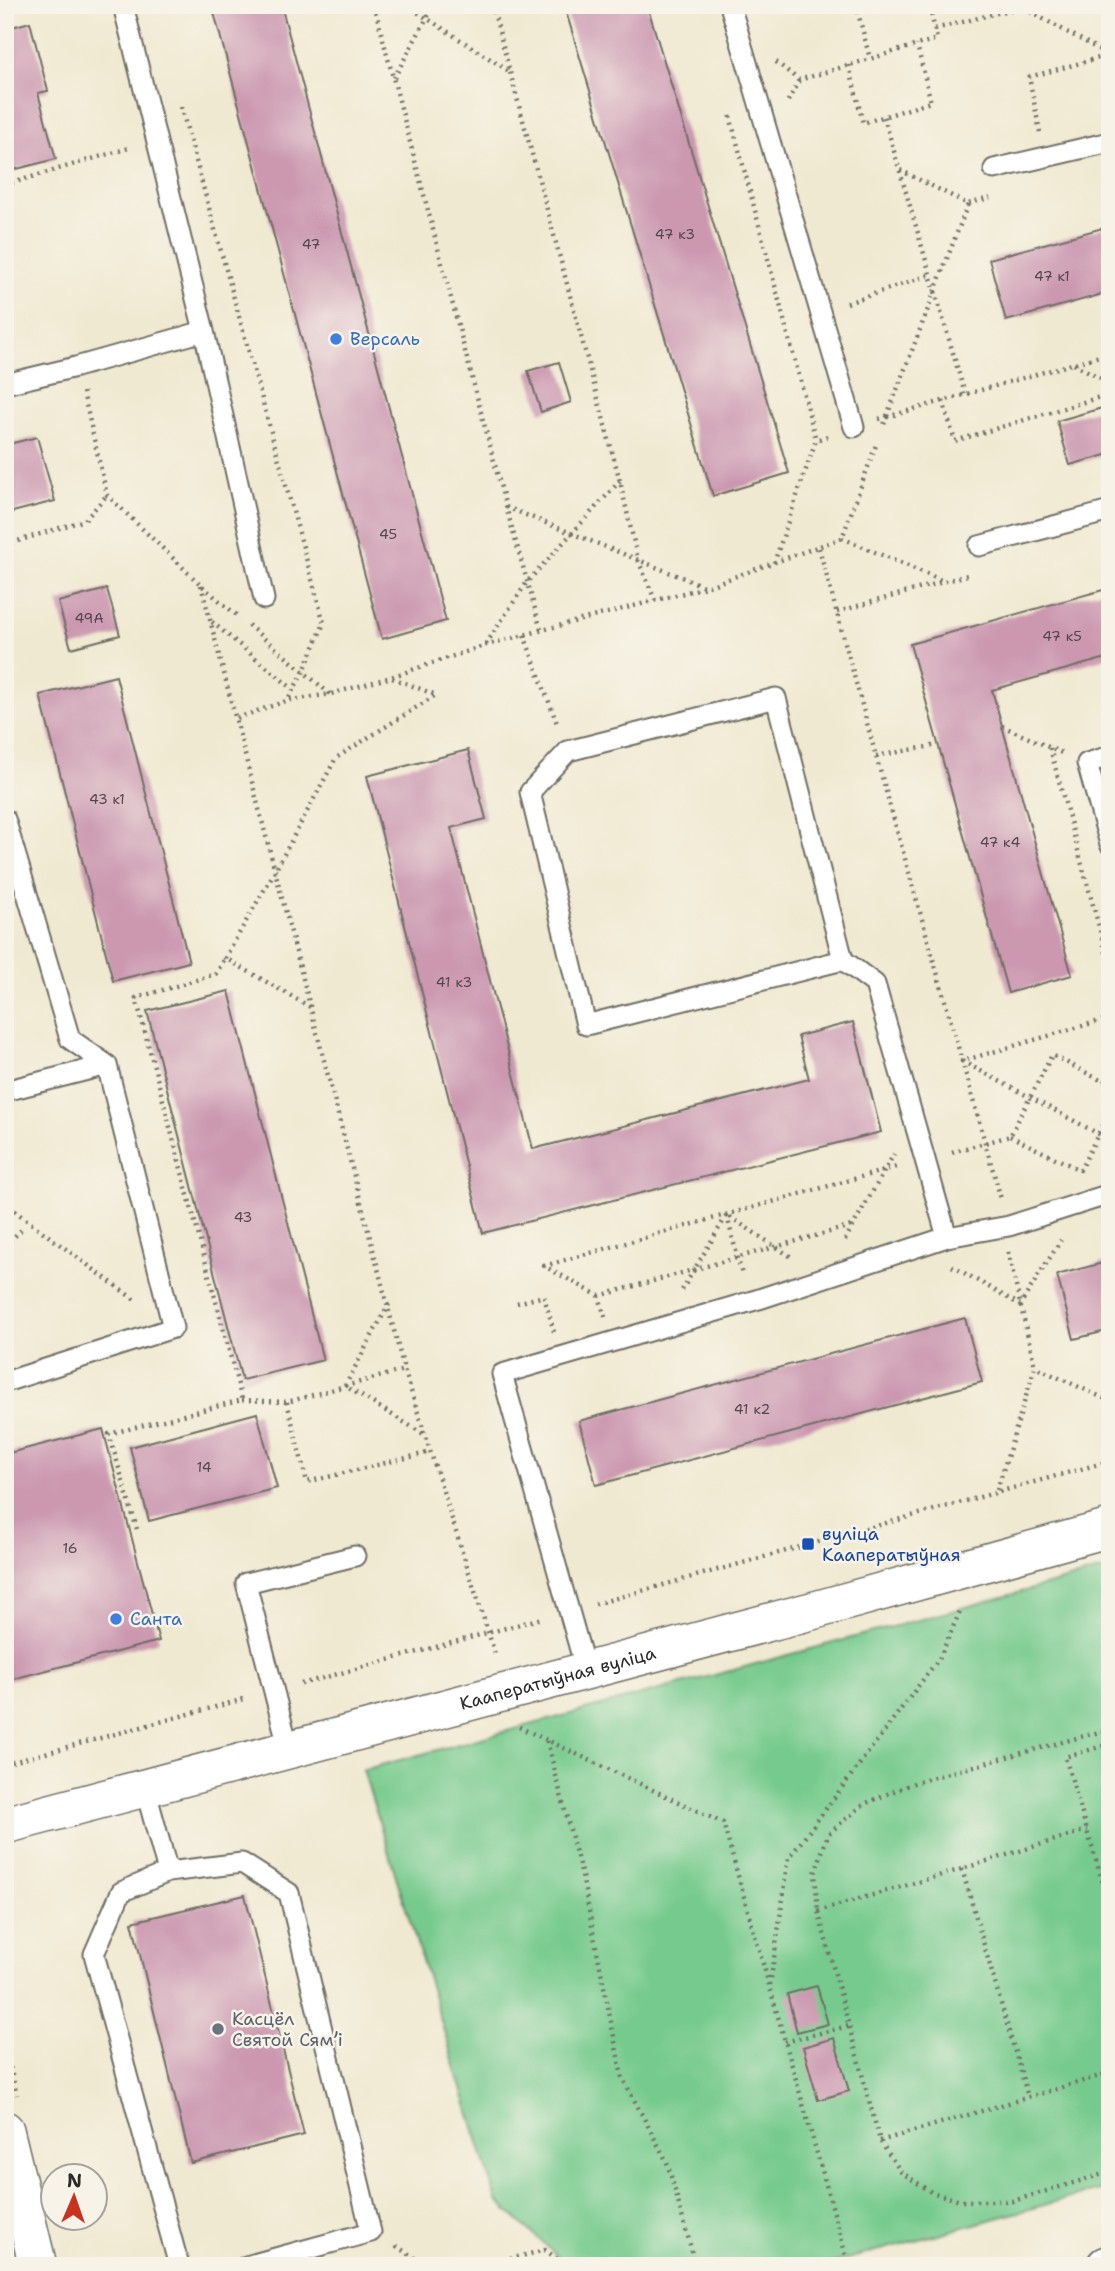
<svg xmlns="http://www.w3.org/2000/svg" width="1115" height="2271" font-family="'Shantell Sans',sans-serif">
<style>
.green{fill:#76ca8d;stroke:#507a5c;stroke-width:2}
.building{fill:#cb98b0}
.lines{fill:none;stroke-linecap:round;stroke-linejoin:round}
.service-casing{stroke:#706e65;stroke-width:23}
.minor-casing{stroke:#706e65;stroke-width:40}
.tertiary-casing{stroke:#706e65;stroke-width:42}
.path{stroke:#706e65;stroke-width:4.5;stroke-dasharray:2 5;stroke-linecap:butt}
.service{stroke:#fff;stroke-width:19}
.minor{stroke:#fff;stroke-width:37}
.tertiary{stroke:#fff;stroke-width:38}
.shop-dot{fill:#3f7fe0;stroke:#f7f3e8;stroke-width:2.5}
.transit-dot{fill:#1a4fb4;stroke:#f7f3e8;stroke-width:2.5}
.worship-dot{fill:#6b7280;stroke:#f7f3e8;stroke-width:2.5}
.labels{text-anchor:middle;stroke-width:5;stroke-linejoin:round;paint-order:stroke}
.number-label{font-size:14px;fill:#53464c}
.shop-label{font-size:18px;fill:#366cbe;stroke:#f7f3e8;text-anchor:start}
.transit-label{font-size:18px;fill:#164399;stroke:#f7f3e8;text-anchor:start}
.street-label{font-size:18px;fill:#2b2b2b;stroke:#f7f3e8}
.worship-label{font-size:18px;fill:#5b616d;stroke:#f7f3e8;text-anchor:start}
</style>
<rect width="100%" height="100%" fill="#f7f3e8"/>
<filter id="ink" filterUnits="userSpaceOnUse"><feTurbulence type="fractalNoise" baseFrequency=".0143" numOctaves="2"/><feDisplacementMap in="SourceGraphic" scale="14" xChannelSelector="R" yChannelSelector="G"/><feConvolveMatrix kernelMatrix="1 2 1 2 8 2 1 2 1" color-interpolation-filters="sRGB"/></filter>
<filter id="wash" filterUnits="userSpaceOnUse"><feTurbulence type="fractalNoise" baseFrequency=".00686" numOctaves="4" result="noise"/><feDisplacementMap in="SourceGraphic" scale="28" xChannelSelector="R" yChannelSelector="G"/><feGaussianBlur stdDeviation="1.57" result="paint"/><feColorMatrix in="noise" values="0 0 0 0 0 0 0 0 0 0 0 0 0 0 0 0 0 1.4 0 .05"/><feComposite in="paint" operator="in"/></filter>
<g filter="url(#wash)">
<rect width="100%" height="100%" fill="#f0e9d1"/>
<path class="green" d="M 1110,1568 L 1110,2187 L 822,2266 L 568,2266 L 497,2201 L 363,1770 Z"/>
<g id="blocks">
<path class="building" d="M 212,5 L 281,5 L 446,621 L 382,639 Z
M 564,5 L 647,5 L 789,473 L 713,496 Z
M 30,22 L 48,91 L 38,93 L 56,159 L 5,172 L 5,29 Z
M 1110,226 L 1110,292 L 1006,321 L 989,259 Z
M 559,362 L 571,402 L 541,412 L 528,371 Z
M 1102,408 L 1110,435 L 1110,454 L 1070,465 L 1057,421 Z
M 37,437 L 55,501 L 5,514 L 5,445 Z
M 1110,588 L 1110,657 L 992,690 L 1072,975 L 1008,993 L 910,644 Z
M 107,589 L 120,635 L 71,648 L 58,602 Z
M 116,676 L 189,962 L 113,981 L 40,695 Z
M 468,750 L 486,819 L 451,828 L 533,1149 L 809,1079 L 798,1036 L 853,1022 L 881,1132 L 483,1233 L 367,776 Z
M 229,991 L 323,1360 L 242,1380 L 147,1011 Z
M 1110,1261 L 1110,1330 L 1074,1339 L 1057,1275 Z
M 965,1318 L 982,1382 L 596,1485 L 579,1421 Z
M 257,1413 L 277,1488 L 149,1521 L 130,1447 Z
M 103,1429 L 159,1641 L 5,1681 L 5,1454 Z
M 245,1895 L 304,2135 L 191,2163 L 132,1922 Z
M 817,1986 L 828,2024 L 797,2032 L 787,1994 Z
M 834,2038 L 849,2091 L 818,2100 L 803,2047 Z"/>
</g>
</g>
<g filter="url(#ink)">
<use href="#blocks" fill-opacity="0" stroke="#706e65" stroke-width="2"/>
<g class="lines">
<g class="service-casing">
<path id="service" d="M 123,5 L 204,331 L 264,599
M 730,5 L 854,427
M 994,169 L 1110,142
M 5,384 L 76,367 L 204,331
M 979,546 L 1110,511
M 1110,756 L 1087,763 L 1110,844
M 5,819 L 70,1039 L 107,1065 L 173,1328 L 5,1382
M 843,960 L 776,698 L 568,751 L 530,792 L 586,1025 L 843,960 L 875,984 L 947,1237
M 5,1091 L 107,1065
M 586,1671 L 502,1374 L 759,1299 L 947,1237 L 1009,1226 L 1110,1194
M 289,1750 L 246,1583 L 355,1556
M 145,1788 L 168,1872
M 179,2266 L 94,1954 L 121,1892 L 168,1872 L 242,1863 L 289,1893 L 371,2232 L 246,2266"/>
</g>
<g class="minor-casing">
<g id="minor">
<path id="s1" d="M 5,1825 L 819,1609 L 1110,1528"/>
<path d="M 5,2130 L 38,2266"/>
</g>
</g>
<g class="tertiary-casing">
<path id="tertiary" d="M 1106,2266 L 1110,2265"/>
</g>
<path class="path" d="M 374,5 L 506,507 L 541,630
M 406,5 L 509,71
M 492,5 L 620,481 L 638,560 L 655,600
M 856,5 L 870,59
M 1018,5 L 1109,55
M 5,6 L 7,5
M 935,29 L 1029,5
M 776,62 L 799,80 L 937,39 L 929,5
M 849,65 L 863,123 L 931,102 L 917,45
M 394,78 L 434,5
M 788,101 L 799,80
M 181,107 L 324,623 L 304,671 L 287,701
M 730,116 L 816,440
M 884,117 L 965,394
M 1040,132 L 1029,77 L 1110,55
M 900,170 L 968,204 L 990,198
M 5,185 L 132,147
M 847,303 L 930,275
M 1074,364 L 1110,383
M 83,392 L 107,495 L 201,585 L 239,617
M 943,401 L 955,441 L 1110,394
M 887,416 L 968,204
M 887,417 L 1110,353
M 879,419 L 887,417 L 883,427
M 506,507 L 706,587
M 842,538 L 943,581
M 5,545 L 85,520 L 107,495
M 819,548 L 876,756 L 1001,1199
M 774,563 L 816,440 L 828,436
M 201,585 L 404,1369 L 496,1657
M 837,612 L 971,574
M 212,622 L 293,689
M 248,625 L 330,694
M 524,635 L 558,726
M 486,644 L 527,582 L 620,481
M 237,718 L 286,701 L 331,694 L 391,677 L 486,645 L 706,587 L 842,538 L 876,445
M 1002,726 L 1062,753
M 1050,748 L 1110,967
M 876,756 L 938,745
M 310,1007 L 225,958 L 275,871 L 336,758 L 436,695 L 392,678
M 1110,1018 L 962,1061 L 1110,1140
M 1104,1082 L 1110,1073
M 1010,1136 L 1080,1170 L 1110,1111
M 952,1152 L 1010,1136 L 1052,1055 L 1110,1085
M 5,1200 L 16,1212 L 135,1300
M 727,1216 L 742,1275
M 845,1240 L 894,1154
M 5,1246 L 21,1230
M 1008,1252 L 1035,1367
M 952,1266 L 1020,1305 L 1061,1240
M 682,1290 L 727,1215 L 793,1258
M 599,1296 L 851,1226
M 517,1303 L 544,1296 L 554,1332
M 389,1304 L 345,1386 L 425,1435
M 605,1317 L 599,1296 L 544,1266 L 900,1166
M 242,1400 L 287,1402 L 404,1370
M 287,1402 L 307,1482 L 431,1452
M 997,1490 L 1035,1367 L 1110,1401
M 137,1529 L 109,1434 L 242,1400 L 136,998 L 216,974 L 225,958
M 595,1604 L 1110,1461
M 301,1684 L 542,1618
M 519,1727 L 723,1823 L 849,2266
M 1110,1729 L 916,1782 L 864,1804 L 828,1834 L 815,1873 L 818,1911 L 880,2141 L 901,2172 L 931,2192 L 960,2201 L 1013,2201 L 1110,2172
M 547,1741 L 582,1876 L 622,2077 L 667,2162 L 696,2266
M 1110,1744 L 1065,1757 L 1110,1907
M 5,1764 L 248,1698
M 962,1869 L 1028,2097
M 818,1911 L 962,1869 L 1087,1830
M 770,1985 L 789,1858 L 940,1657 L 961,1609
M 785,2042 L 848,2026
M 5,2047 L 17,2095
M 880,2141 L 1110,2073
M 396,2246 L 428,2266
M 483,2266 L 545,2250 L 567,2266"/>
<use href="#service" class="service"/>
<use href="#minor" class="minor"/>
<use href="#tertiary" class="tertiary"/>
</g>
</g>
<g class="shop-dot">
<circle cx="336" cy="339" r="7"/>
<circle cx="116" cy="1619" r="7"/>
</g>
<rect class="transit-dot" x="801" y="1537" width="14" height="14" rx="3.5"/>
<circle class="worship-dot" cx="218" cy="2029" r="7"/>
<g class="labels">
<g class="number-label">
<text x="675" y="239">47 к3</text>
<text x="311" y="249">47</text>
<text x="1052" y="281">47 к1</text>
<text x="388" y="539">45</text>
<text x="89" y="623">49А</text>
<text x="1062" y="641">47 к5</text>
<text x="107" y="804">43 к1</text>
<text x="1000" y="847">47 к4</text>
<text x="454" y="987">41 к3</text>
<text x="243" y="1222">43</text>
<text x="752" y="1414">41 к2</text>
<text x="204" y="1472">14</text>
<text x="70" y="1553">16</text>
</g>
<g class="shop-label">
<text x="350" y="345">Версаль</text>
<text x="130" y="1625">Санта</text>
</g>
<g class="transit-label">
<text x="822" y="1540">вуліца<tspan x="822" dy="21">Кааператыўная</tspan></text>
</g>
<g class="street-label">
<text dy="6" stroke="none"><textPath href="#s1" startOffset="572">Кааператыўная вуліца</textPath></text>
</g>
<g class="worship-label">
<text x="232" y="2025">Касцёл<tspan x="232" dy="21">Святой Сямʼі</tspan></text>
</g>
</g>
<rect width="1115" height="2271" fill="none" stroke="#f7f3e8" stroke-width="28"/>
<g transform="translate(74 2197) rotate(2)"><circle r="33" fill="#f7f3e8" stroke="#a5a39c" stroke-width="2"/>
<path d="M0-5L12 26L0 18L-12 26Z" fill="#c8321e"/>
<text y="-10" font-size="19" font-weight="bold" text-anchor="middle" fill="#2b2b2b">N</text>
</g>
</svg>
